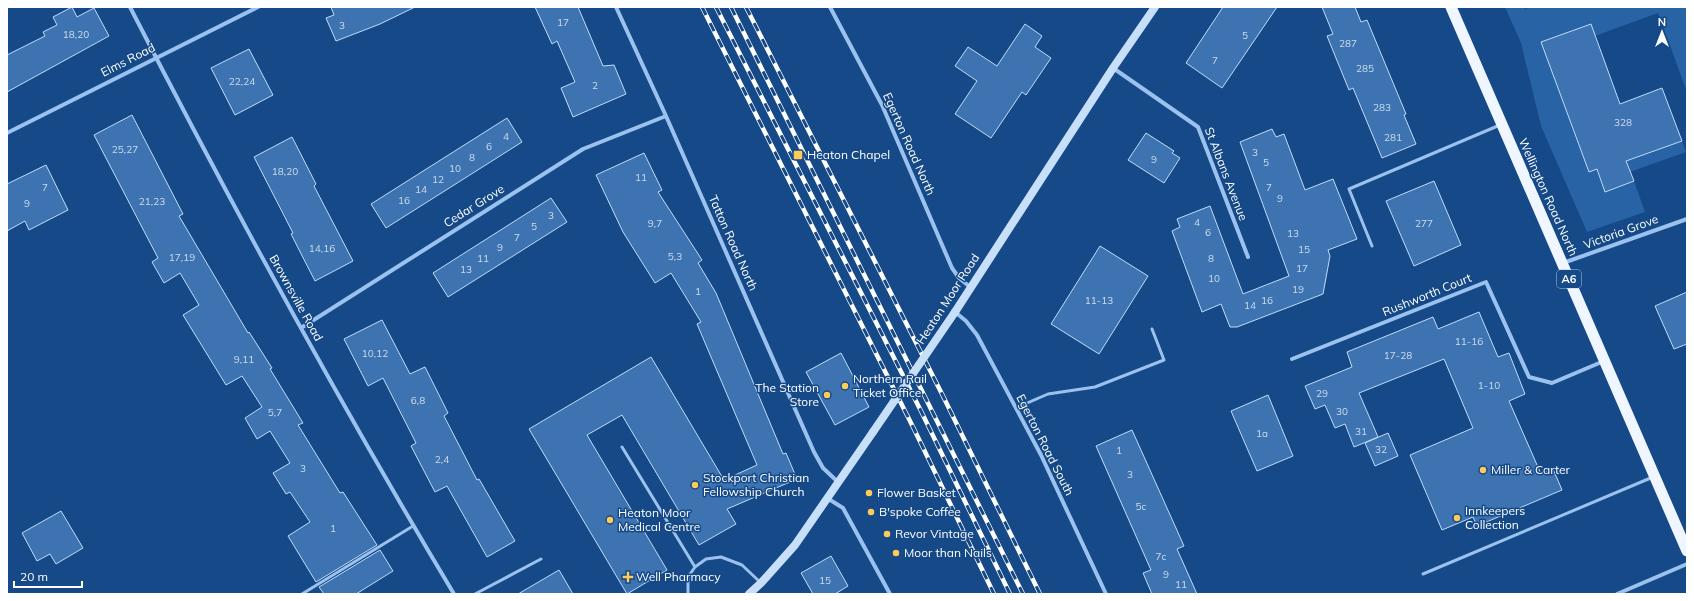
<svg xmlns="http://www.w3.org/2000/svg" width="1694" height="601" font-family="Mulish,sans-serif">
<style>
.green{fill:#2763a5}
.building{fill:#3d73b1;stroke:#c0dcfa}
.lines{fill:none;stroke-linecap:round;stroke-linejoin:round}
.service{stroke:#9bc2ee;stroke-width:3}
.minor{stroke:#9bc2ee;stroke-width:4}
.secondary{stroke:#c8dffa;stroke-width:8}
.trunk{stroke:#f0f6ff;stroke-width:11}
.rail-casing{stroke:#fff;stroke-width:4.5}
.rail{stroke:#154987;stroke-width:3;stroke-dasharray:9;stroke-linecap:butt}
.secondary-bridge{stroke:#c8dffa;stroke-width:8}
.poi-dot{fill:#ffcb58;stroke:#154987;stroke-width:1.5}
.labels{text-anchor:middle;stroke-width:3;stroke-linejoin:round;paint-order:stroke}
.number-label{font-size:10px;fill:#cedcec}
.shield{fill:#154987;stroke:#b9c8db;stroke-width:1}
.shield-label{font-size:11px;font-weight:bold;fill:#fff}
.street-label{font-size:12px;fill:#fff;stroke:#154987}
.poi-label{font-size:12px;fill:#fff;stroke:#154987;text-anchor:start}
</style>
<rect width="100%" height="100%" fill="#154987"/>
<path class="green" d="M 1505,7 L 1524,7 L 1525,9 L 1530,7 L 1687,7 L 1687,92 L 1658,13 L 1595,36 L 1591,24 L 1541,42 L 1589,172 L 1597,169 L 1605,191 L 1634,181 L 1645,212 L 1587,232 L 1541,126 L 1521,43 Z
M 1682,141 L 1686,152 L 1630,172 L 1626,161 Z"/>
<path class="building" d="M 72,7 L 77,17 L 94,8 L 109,36 L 7,92 L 7,55 L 45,36 L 43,32 L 57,25 L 53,17 Z
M 331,7 L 415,7 L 380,24 L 336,41 L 326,18 L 334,15 Z
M 535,7 L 578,7 L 603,66 L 614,65 L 626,94 L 573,117 L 561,88 L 575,82 L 557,41 L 552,44 Z
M 1223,7 L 1277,7 L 1222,88 L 1186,63 Z
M 1322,7 L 1355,7 L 1361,22 L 1367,20 L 1406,114 L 1404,115 L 1416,144 L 1382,158 L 1353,88 L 1349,90 L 1327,36 L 1333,34 Z
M 1025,24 L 1042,36 L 1035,47 L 1051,58 L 1026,95 L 1022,92 L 991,138 L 955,114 L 977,81 L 955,66 L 968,47 L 997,66 Z
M 1591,24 L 1620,104 L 1662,88 L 1682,141 L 1626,161 L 1634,181 L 1605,192 L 1597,169 L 1589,172 L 1541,42 Z
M 249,49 L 273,95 L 235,115 L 211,68 Z
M 132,115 L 183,214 L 179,216 L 248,333 L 249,332 L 272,368 L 270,369 L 303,423 L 298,425 L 340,493 L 343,492 L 377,545 L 316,582 L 288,536 L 310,522 L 290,492 L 286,494 L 273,473 L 290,463 L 270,431 L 257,439 L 245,418 L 262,407 L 242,376 L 226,385 L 183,315 L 199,305 L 180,273 L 164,283 L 152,262 L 158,258 L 94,135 Z
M 507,118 L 522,142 L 386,228 L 371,204 Z
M 1272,129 L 1276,137 L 1284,134 L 1305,190 L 1333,179 L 1357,239 L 1328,250 L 1330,256 L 1323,294 L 1237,327 L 1230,327 L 1221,304 L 1202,312 L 1172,231 L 1180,227 L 1177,219 L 1210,206 L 1243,294 L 1289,276 L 1240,142 Z
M 1146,133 L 1174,151 L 1172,153 L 1180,158 L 1164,183 L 1128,160 Z
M 292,137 L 316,184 L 314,186 L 353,261 L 315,281 L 291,234 L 293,233 L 254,157 Z
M 644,153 L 662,190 L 658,192 L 702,260 L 698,263 L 716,293 L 783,454 L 786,453 L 797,479 L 727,509 L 736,524 L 699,545 L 622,415 L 587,435 L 667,570 L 627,594 L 529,429 L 651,357 L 724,480 L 757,465 L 697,324 L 701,322 L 671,273 L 655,283 L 623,232 L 596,175 Z
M 46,165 L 68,210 L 29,230 L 25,221 L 7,231 L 7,184 Z
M 1434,181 L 1461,245 L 1414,266 L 1386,201 Z
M 551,198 L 567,222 L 448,297 L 433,273 Z
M 1100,246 L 1148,276 L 1099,354 L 1051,324 Z
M 1687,292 L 1687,344 L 1674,349 L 1655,306 Z
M 1479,312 L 1498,357 L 1509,353 L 1525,394 L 1509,401 L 1541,474 L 1553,469 L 1562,490 L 1477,526 L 1473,517 L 1442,530 L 1410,455 L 1473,428 L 1444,359 L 1359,393 L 1378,437 L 1354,447 L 1345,424 L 1335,428 L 1325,405 L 1315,409 L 1305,386 L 1352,367 L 1347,352 L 1433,317 L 1438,329 Z
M 382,320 L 410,374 L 425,367 L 448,413 L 444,416 L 477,480 L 479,479 L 515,541 L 487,557 L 447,486 L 435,492 L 411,446 L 416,443 L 383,378 L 368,386 L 344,339 Z
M 841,353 L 869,407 L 835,425 L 806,372 Z
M 1268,395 L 1293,456 L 1257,471 L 1231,411 Z
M 1132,430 L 1184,546 L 1177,549 L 1197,594 L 1152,594 L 1143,573 L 1151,570 L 1096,446 Z
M 1388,433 L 1398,456 L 1375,466 L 1365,443 Z
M 61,511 L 83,548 L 56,564 L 50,554 L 37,561 L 22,533 Z
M 380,550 L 393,571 L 356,594 L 324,594 L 319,587 Z
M 831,556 L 848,586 L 835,594 L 813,594 L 801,573 Z
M 559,570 L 573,594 L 518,594 Z"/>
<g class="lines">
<path class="service" d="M 1372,246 L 1349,189 L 1500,125
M 1016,408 L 1048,394 L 1095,387 L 1164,360 L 1152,329
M 622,447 L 695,567
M 1423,574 L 1653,477
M 302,594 L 413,526
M 475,594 L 541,559
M 688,594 L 688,577 L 695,567 L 706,559 L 721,557 L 742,565 L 761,583"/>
<path class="minor" d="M 130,7 C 232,206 339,402 454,594
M 616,7 L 666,116 L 814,452 L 823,468 L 838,482
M 830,7 L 882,105 L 952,268 L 959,278 L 970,287
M 1113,68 L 1198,127 L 1248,257
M 7,133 L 258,7
M 1563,263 L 1687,219
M 955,312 L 966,321 L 977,335 L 1041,455 L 1106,594
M 301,328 L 583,149 L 666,116
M 1292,359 L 1486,282 L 1529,377 L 1552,383 L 1604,361
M 827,498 L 843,508 L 890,594
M 1617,594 L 1687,564"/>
<path class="secondary" d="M 955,312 L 1113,68 L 1155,7
M 749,594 L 761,583 L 795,545 L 873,432"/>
<path class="trunk" d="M 1451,7 L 1687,551"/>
<g class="rail-casing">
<path id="rail" d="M 702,7 L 913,427 L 994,594
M 716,7 L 921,411 L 1010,594
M 731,7 L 1023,594
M 746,7 L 942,394 L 1040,594"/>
</g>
<use href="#rail" class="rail"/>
<path class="secondary-bridge" d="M 873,432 L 955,312"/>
</g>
<g class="poi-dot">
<rect x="793" y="150" width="10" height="10" rx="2"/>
<circle cx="845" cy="386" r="4"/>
<circle cx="827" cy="395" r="4"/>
<circle cx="1483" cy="470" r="4"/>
<circle cx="695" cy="485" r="4"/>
<circle cx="869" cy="493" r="4"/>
<circle cx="871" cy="512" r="4"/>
<circle cx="1457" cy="518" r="4"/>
<circle cx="610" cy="520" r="4"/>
<circle cx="887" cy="534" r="4"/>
<circle cx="896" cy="553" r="4"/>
<path d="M626 571h4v4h4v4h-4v4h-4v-4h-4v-4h4z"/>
</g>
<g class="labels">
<g class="number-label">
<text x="563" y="26">17</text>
<text x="342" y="29">3</text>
<text x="76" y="38">18,20</text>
<text x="1245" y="39">5</text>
<text x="1348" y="47">287</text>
<text x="1215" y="64">7</text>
<text x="1365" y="72">285</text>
<text x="242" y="85">22,24</text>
<text x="595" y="89">2</text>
<text x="1382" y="111">283</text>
<text x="1623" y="126">328</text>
<text x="506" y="140">4</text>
<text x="1393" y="141">281</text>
<text x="489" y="150">6</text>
<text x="125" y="153">25,27</text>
<text x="1255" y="156">3</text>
<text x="472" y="161">8</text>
<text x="1154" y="163">9</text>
<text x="1266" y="166">5</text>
<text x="455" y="172">10</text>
<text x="285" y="175">18,20</text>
<text x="641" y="181">11</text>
<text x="438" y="183">12</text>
<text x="45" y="191">7</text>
<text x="1269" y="191">7</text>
<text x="421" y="193">14</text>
<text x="1280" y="202">9</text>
<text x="404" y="204">16</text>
<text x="152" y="205">21,23</text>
<text x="27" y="207">9</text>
<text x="551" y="219">3</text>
<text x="1197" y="226">4</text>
<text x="655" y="227">9,7</text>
<text x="1424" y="227">277</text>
<text x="534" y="230">5</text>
<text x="1208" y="236">6</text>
<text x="1293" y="237">13</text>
<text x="517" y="241">7</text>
<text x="500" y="251">9</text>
<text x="322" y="252">14,16</text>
<text x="1304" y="253">15</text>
<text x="675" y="260">5,3</text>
<text x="182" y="261">17,19</text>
<text x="483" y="262">11</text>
<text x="1211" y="262">8</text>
<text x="1302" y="272">17</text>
<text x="466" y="273">13</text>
<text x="1214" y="282">10</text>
<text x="1298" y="293">19</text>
<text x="698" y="295">1</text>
<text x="1099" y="304">11-13</text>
<text x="1267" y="304">16</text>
<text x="1250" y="309">14</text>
<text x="1469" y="345">11-16</text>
<text x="375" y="357">10,12</text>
<text x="1398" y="359">17-28</text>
<text x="244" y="363">9,11</text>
<text x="1489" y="389">1-10</text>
<text x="1322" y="397">29</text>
<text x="418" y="404">6,8</text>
<text x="1342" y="415">30</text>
<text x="275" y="416">5,7</text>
<text x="1361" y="435">31</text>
<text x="1262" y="437">1a</text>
<text x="1381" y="453">32</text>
<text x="1119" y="454">1</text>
<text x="442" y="463">2,4</text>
<text x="303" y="472">3</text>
<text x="1130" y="478">3</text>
<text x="1141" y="510">5c</text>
<text x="333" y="532">1</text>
<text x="1161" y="560">7c</text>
<text x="1166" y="578">9</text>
<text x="825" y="584">15</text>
<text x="1181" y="588">11</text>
</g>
<rect class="shield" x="1557" y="270" width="24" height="18" rx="3"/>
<g class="shield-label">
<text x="1569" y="283">A6</text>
</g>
<g class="street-label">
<text transform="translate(128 60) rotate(-27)" y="4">Elms Road</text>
<text transform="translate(909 144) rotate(66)" y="4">Egerton Road North</text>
<text transform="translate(1226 174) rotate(69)" y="4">St Albans Avenue</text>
<text transform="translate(1548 197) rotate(66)" y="4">Wellington Road North</text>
<text transform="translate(474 206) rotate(-32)" y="4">Cedar Grove</text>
<text transform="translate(1621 232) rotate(-20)" y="4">Victoria Grove</text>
<text transform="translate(733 243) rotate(66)" y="4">Tatton Road North</text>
<text transform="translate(1427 295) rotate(-22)" y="4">Rushworth Court</text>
<text transform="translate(296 298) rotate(61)" y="4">Brownsville Road</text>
<text transform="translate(948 299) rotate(-57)" y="4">Heaton Moor Road</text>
<text transform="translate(1045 445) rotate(63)" y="4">Egerton Road South</text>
</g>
<g class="poi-label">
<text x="807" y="159">Heaton Chapel</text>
<text x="853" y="383">Northern Rail<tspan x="853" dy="14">Ticket Office</tspan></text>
<text x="819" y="392" text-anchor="end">The Station<tspan x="819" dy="14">Store</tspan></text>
<text x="1491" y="474">Miller &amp; Carter</text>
<text x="703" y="482">Stockport Christian<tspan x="703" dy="14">Fellowship Church</tspan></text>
<text x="877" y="497">Flower Basket</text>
<text x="1465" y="515">Innkeepers<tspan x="1465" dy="14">Collection</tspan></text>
<text x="879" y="516">B'spoke Coffee</text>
<text x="618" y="517">Heaton Moor<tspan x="618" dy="14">Medical Centre</tspan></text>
<text x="895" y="538">Revor Vintage</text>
<text x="904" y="557">Moor than Nails</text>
<text x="636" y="581">Well Pharmacy</text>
</g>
</g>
<rect width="1694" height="601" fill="none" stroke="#ffffff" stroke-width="16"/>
<g transform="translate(1662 32)" stroke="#154987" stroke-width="3" paint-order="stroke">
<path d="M0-3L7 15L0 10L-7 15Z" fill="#ffffff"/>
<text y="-6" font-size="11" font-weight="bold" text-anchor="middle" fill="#ffffff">N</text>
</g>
<path d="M14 581v6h68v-6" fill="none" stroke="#ffffff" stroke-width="2"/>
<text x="20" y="581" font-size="12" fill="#ffffff" stroke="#154987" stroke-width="3" paint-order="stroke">20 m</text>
</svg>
